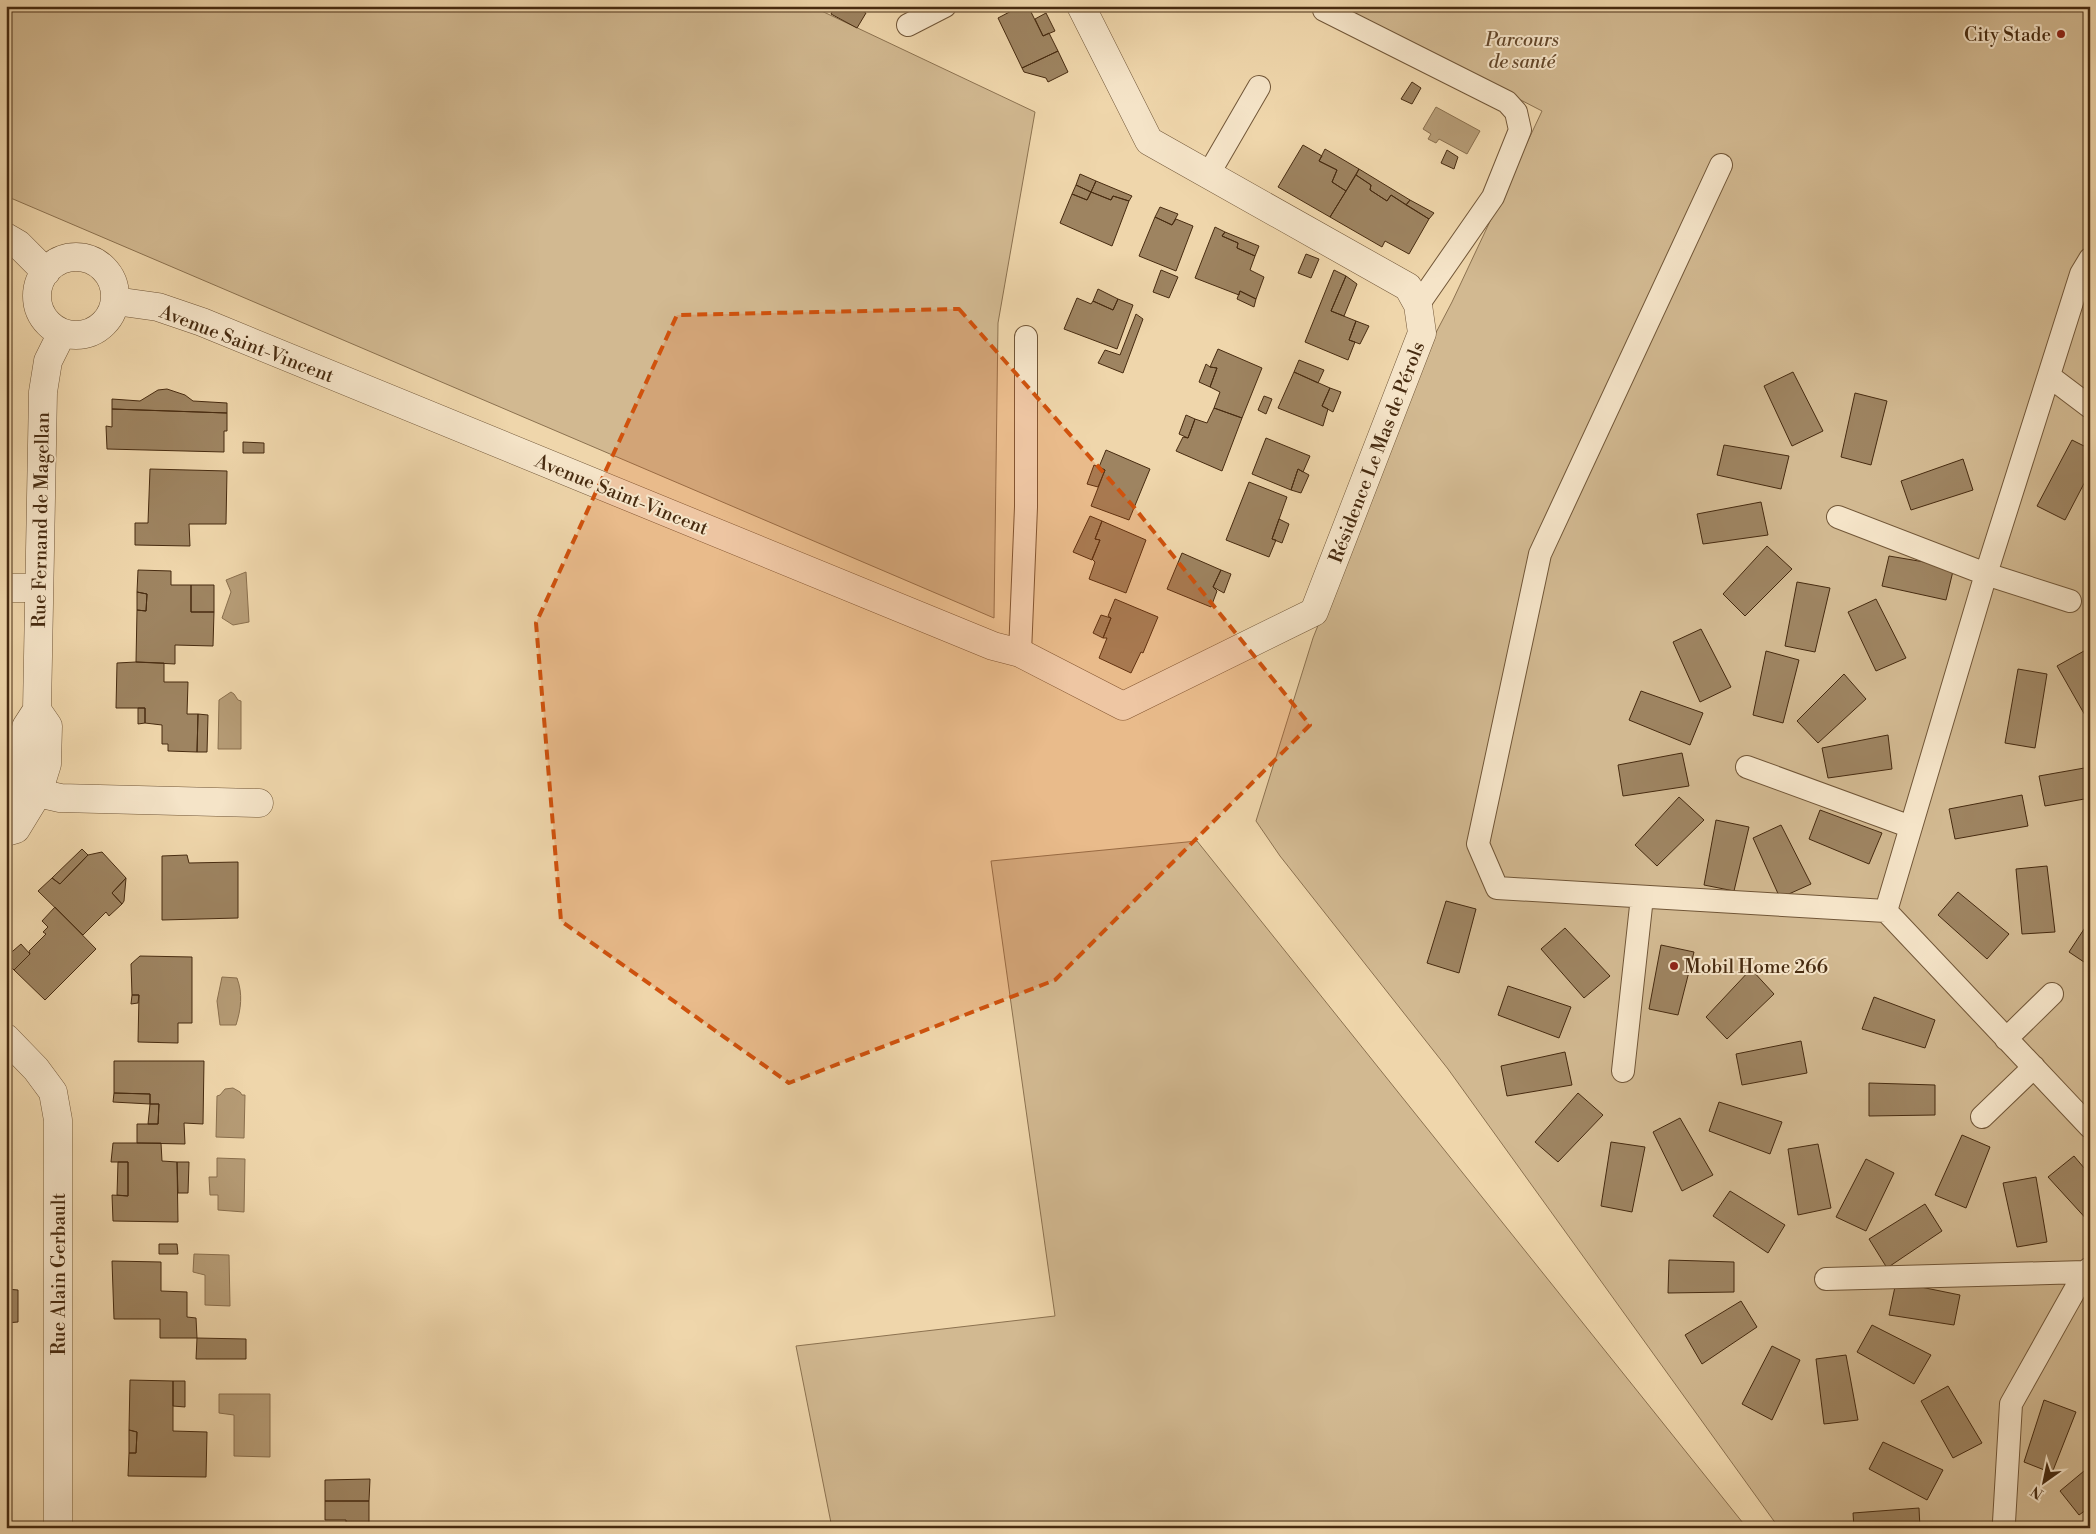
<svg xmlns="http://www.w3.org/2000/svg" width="2096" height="1534" font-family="'Libre Bodoni',serif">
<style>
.green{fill:#d2b991;stroke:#8c7250}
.water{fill:#b69c76;stroke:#8a6f4d}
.building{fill:#9e8461;stroke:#472b10}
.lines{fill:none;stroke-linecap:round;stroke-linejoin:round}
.service-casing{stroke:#715637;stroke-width:24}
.minor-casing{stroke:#715637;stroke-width:29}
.service{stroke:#f5e4c8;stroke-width:22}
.minor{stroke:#f5e4c8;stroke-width:28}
.marked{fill:#d0520d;fill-opacity:0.2;stroke:#d0520d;stroke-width:4;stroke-dasharray:10 6;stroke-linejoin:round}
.poi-dot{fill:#8f2418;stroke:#f5e4c8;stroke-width:2}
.labels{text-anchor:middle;stroke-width:4;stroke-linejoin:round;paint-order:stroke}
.poi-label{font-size:19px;fill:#472b10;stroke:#f5e4c8;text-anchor:end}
.park-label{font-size:19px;font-style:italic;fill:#63472a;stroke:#f5e4c8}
.street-label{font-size:19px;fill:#472b10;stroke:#f5e4c8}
</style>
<rect width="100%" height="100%" fill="#efd6ab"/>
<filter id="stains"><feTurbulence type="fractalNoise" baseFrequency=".004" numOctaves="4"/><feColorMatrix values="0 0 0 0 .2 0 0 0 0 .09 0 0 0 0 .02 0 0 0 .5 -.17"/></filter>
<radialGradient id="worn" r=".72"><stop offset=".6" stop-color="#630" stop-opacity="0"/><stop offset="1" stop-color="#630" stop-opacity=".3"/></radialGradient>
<path class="green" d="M 6,6 L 811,6 L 1035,112 L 998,323 L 994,618 L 6,196 Z
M 1339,6 L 2090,6 L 2090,1528 L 1779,1528 L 1448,1069 L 1280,856 L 1256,821 L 1313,638 L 1430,344 L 1452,302 L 1542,111 Z
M 1197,841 L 1747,1528 L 832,1528 L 796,1346 L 1055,1316 L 991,861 Z"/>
<path class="water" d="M 1436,107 L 1480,131 L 1467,154 L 1439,139 L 1436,143 L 1428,139 L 1431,134 L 1423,129 Z
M 246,572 L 249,622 L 233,625 L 222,618 L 231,592 L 226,580 Z
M 231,692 L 234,694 L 238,700 L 241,701 L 241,749 L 218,749 L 219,700 Z
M 222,977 L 237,978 C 243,994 241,1009 236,1025 L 220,1025 L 217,1001 Z
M 233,1088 L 240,1092 L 242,1095 L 245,1095 L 244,1138 L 216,1137 L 217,1096 L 220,1095 L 225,1089 Z
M 217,1158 L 245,1159 L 244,1212 L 218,1210 L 218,1195 L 210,1195 L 209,1177 L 217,1177 Z
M 194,1254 L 229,1255 L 230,1306 L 205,1305 L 205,1275 L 193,1272 Z
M 219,1394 L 270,1394 L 270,1457 L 234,1456 L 234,1415 L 219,1413 Z"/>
<path class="building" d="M 835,6 L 853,6 L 866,13 L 857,28 L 831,14 Z
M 1021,6 L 1028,6 L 1043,36 L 1049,33 L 1058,51 L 1022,68 L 998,18 Z
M 1046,13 L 1055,31 L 1043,36 L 1035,19 Z
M 1058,51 L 1068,72 L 1048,82 L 1046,78 L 1024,72 L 1022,68 Z
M 1412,82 L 1421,88 L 1412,104 L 1401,99 Z
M 1303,145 L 1322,156 L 1319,161 L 1337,170 L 1332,182 L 1346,191 L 1330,217 L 1278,187 Z
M 1325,149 L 1359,169 L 1346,191 L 1332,182 L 1337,170 L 1319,161 Z
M 1447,150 L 1458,157 L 1454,169 L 1441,163 Z
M 1359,169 L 1410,200 L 1406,205 L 1391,195 L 1387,201 L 1370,190 L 1371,185 L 1356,175 Z
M 1080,174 L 1096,181 L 1091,192 L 1076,185 Z
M 1356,175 L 1371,185 L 1370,190 L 1387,201 L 1391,195 L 1429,219 L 1409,254 L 1385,241 L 1382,247 L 1330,217 Z
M 1096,181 L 1132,196 L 1129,201 L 1113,196 L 1111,200 L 1091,192 Z
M 1076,185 L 1091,192 L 1087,200 L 1072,194 Z
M 1091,192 L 1111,200 L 1113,196 L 1129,201 L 1112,246 L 1060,223 L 1072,194 L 1087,200 Z
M 1410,200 L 1434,213 L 1429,219 L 1406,205 Z
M 1160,207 L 1178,214 L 1172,225 L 1155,217 Z
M 1155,217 L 1172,225 L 1176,219 L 1193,226 L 1176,271 L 1139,256 Z
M 1215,227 L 1225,232 L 1222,236 L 1238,243 L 1237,248 L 1255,256 L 1250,270 L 1264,277 L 1256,299 L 1240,291 L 1239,295 L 1195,278 Z
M 1225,232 L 1259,246 L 1255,256 L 1237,248 L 1238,243 L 1222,236 Z
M 1306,254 L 1319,259 L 1311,278 L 1298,273 Z
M 1161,270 L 1178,277 L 1169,298 L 1153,292 Z
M 1334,270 L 1346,276 L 1331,311 L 1356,321 L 1349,340 L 1355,342 L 1348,360 L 1305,342 Z
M 1346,276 L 1357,284 L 1344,316 L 1331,311 Z
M 1098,289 L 1118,299 L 1113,310 L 1093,301 Z
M 1240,291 L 1256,299 L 1254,307 L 1237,299 Z
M 1077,298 L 1091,304 L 1093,301 L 1113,310 L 1118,299 L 1133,305 L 1117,349 L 1064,329 Z
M 1136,314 L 1143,319 L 1123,373 L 1098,363 L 1105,350 L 1120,355 Z
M 1356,321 L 1369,326 L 1360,344 L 1349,340 Z
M 1218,349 L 1262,368 L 1242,418 L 1214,408 L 1220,392 L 1210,387 L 1217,368 L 1210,367 Z
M 1299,360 L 1324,370 L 1318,383 L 1294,372 Z
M 1206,364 L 1210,367 L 1217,368 L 1210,387 L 1199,382 Z
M 1294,372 L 1330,388 L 1322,406 L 1328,409 L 1323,426 L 1278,408 Z
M 1793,372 L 1823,431 L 1792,446 L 1764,386 Z
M 1330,388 L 1341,392 L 1333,412 L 1322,406 Z
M 167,389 L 185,395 L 193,401 L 227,403 L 227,413 L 112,409 L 112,399 L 140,401 L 158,390 Z
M 1855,393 L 1887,401 L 1871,465 L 1841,457 Z
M 1264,396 L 1272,399 L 1266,414 L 1258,410 Z
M 1214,408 L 1242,418 L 1222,471 L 1176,451 L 1183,437 L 1188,438 L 1195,419 L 1207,423 Z
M 112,409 L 227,413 L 227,431 L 224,431 L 224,452 L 107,449 L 106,426 L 112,427 Z
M 1186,415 L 1195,419 L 1188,438 L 1179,434 Z
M 1266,438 L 1310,456 L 1303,472 L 1298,469 L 1291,490 L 1252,474 Z
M 2072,440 L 2090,449 L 2090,472 L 2065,520 L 2037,506 Z
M 243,442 L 264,443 L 264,453 L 243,453 Z
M 1724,445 L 1789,456 L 1781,489 L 1717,475 Z
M 1106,450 L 1150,469 L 1129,520 L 1091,506 L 1105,470 L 1099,467 Z
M 1963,459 L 1973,490 L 1911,510 L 1901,481 Z
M 1094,465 L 1105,470 L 1098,487 L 1087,484 Z
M 150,469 L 227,471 L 226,524 L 189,524 L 190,546 L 135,545 L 135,523 L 148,523 Z
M 1298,469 L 1309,475 L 1301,493 L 1291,490 Z
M 1249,482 L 1287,497 L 1272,539 L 1276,540 L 1269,557 L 1226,540 Z
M 1761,502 L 1768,535 L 1703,544 L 1697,514 Z
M 1090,516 L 1102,521 L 1095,539 L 1100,540 L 1092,560 L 1073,552 Z
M 1279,519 L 1289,524 L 1282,543 L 1272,539 Z
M 1102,521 L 1146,540 L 1126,593 L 1089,579 L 1095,562 L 1092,559 L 1100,540 L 1095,539 Z
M 1767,546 L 1792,569 L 1745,616 L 1723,594 Z
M 1182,553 L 1221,570 L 1213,587 L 1217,591 L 1211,607 L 1167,589 Z
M 1889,556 L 1954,567 L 1946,600 L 1882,586 Z
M 138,570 L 171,571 L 171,585 L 191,585 L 191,612 L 214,612 L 213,646 L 175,645 L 175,664 L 136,662 L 137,610 L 146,611 L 147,594 L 137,592 Z
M 1221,570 L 1231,574 L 1224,593 L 1213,587 Z
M 1797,582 L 1830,588 L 1815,652 L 1785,646 Z
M 191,585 L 214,585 L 214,612 L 191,612 Z
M 137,592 L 147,594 L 146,611 L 137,610 Z
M 1115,599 L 1158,617 L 1143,653 L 1141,652 L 1131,673 L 1099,658 L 1107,638 L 1103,638 L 1111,618 L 1108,616 Z
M 1876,599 L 1906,658 L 1876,671 L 1848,612 Z
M 1101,615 L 1111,618 L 1103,638 L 1093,633 Z
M 1701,629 L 1731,687 L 1700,702 L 1673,642 Z
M 1766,651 L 1799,660 L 1783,723 L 1753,715 Z
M 2084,651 L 2090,662 L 2090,724 L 2057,666 Z
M 136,662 L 164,663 L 164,682 L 188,682 L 187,714 L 198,714 L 197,752 L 168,751 L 168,744 L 162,744 L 162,725 L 145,723 L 145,708 L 116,708 L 117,663 Z
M 2018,669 L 2047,674 L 2035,748 L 2005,743 Z
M 1844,674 L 1866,699 L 1818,743 L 1797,721 Z
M 1641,691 L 1703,713 L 1690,745 L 1629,720 Z
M 138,708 L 145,708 L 145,723 L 138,724 Z
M 198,714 L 208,715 L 207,752 L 197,752 Z
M 1888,735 L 1892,769 L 1828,778 L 1822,748 Z
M 1682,753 L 1689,786 L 1623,796 L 1618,765 Z
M 2090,767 L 2090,798 L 2045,806 L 2039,776 Z
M 2022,795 L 2028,826 L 1955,839 L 1949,809 Z
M 1679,797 L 1704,820 L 1657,866 L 1635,845 Z
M 1820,810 L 1882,833 L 1869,864 L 1809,839 Z
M 1716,820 L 1749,827 L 1734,891 L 1704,885 Z
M 1781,825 L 1811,884 L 1780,898 L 1753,838 Z
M 82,849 L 88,855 L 60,884 L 52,878 Z
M 102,852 L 126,878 L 112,893 L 122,904 L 109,916 L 106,912 L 83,935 L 38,891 L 52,878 L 60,884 L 88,855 Z
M 187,855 L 189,863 L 238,862 L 238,918 L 162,920 L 162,856 Z
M 2047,866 L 2055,932 L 2022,934 L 2016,869 Z
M 126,878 L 124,901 L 122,904 L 112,893 Z
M 1958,892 L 2009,934 L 1987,959 L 1938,915 Z
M 1446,901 L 1476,909 L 1459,973 L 1427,963 Z
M 55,907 L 96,949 L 45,1000 L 14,970 L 30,954 L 29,951 L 46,934 L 43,932 L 48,927 L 42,921 Z
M 2090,920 L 2090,966 L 2069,952 Z
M 1565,928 L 1610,976 L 1584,998 L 1541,949 Z
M 21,944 L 30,954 L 14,970 L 6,962 L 6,957 Z
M 1661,945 L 1694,952 L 1678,1015 L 1649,1009 Z
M 140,956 L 192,957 L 192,1023 L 178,1023 L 178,1043 L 138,1042 L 139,995 L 132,995 L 131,964 Z
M 1751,969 L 1774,994 L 1727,1039 L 1706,1017 Z
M 1508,986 L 1571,1007 L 1559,1038 L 1498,1015 Z
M 132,995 L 139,995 L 138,1003 L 131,1004 Z
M 1874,997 L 1935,1020 L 1925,1048 L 1862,1029 Z
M 1801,1041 L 1807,1073 L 1742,1085 L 1736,1054 Z
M 1565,1052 L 1572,1085 L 1507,1096 L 1501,1066 Z
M 114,1061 L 204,1061 L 203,1124 L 184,1123 L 185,1144 L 137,1143 L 137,1124 L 158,1124 L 159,1104 L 150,1104 L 150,1094 L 114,1093 Z
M 1869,1083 L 1935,1085 L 1935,1115 L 1869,1116 Z
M 114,1093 L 150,1094 L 150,1104 L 113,1102 Z
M 1578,1093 L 1603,1115 L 1558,1162 L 1535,1142 Z
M 1719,1102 L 1782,1122 L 1770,1154 L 1709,1131 Z
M 150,1104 L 159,1104 L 158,1124 L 148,1124 Z
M 1680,1118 L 1713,1175 L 1682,1191 L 1653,1132 Z
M 1962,1135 L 1990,1147 L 1966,1208 L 1935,1195 Z
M 1611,1142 L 1645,1147 L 1632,1212 L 1601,1206 Z
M 113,1143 L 161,1143 L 162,1161 L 177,1162 L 178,1222 L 113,1221 L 112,1195 L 128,1196 L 128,1162 L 111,1162 Z
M 1818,1144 L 1831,1208 L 1798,1215 L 1788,1149 Z
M 2074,1156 L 2090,1175 L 2090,1223 L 2048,1177 Z
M 1866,1159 L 1894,1173 L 1866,1231 L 1836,1217 Z
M 118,1162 L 128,1162 L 128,1196 L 117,1195 Z
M 177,1162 L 189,1162 L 188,1193 L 178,1193 Z
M 2036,1177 L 2047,1242 L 2017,1247 L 2003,1183 Z
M 1730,1191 L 1785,1225 L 1768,1253 L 1713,1216 Z
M 1925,1204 L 1942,1231 L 1887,1268 L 1869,1239 Z
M 159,1244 L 177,1244 L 178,1254 L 159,1254 Z
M 1669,1260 L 1734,1262 L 1734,1292 L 1668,1293 Z
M 112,1261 L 161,1262 L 161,1291 L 187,1292 L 187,1317 L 196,1318 L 197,1338 L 160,1338 L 160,1319 L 114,1319 Z
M 1896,1282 L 1960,1295 L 1954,1325 L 1889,1315 Z
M 6,1289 L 18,1290 L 18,1322 L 6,1323 Z
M 1741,1301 L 1757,1327 L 1702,1364 L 1685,1335 Z
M 1872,1325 L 1931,1355 L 1914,1384 L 1857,1352 Z
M 197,1338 L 246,1339 L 246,1359 L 196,1359 Z
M 1772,1346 L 1800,1360 L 1772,1420 L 1742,1404 Z
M 1846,1355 L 1858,1420 L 1824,1424 L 1816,1359 Z
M 130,1380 L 173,1381 L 173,1431 L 207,1432 L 206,1477 L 128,1476 L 129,1453 L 136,1453 L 137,1432 L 129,1430 Z
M 173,1381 L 185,1381 L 185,1407 L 173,1406 Z
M 1948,1386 L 1982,1443 L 1953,1458 L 1921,1401 Z
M 2044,1400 L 2076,1412 L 2052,1473 L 2024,1462 Z
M 129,1430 L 137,1432 L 136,1453 L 129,1453 Z
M 1883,1442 L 1943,1470 L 1927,1500 L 1869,1469 Z
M 2090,1466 L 2090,1507 L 2079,1515 L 2060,1491 Z
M 370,1479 L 369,1501 L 325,1501 L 325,1480 Z
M 325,1501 L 369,1501 L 369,1528 L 346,1528 L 346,1520 L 325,1520 Z
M 1919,1508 L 1920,1528 L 1854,1528 L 1853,1513 Z
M 129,1524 L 195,1524 L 195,1528 L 129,1528 Z"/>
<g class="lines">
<g class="service-casing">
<path id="service" d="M 1324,10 L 1507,102 L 1516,112 L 1520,130 L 1493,197 L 1418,305
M 908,25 L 945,6
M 1721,165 L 1540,554 L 1478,844 L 1497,888 L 1886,911
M 1208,175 L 1259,87
M 2090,259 L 2081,274 L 1986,574 L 1886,911 L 2090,1127
M 2049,376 L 2090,407
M 1838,517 L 1986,574 L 2070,601
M 1020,653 L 1026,507 L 1026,337
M 1747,767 L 1911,827
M 2006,1039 L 2052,994
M 1623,1071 L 1642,897
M 1982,1117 L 2034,1067
M 1826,1279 L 2085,1272 L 2090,1268
M 2004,1522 L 2011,1404 L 2085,1272"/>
</g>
<g class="minor-casing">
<path id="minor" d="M 6,237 L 18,244 L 46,272
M37 296a39 39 0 1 1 78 0a39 39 0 1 1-78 0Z
M 115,301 L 158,307 L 202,322 L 993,646 L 1020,653 L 1123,706 L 1314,612 L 1422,333 L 1418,305 L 1408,287 L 1149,141 L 1081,6
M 6,588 L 38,588
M 17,785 L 38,793 L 60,798 L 259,803
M 6,806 L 17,785 L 24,760 L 26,727 L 37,710 L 43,392 L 48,361 L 62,333
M 6,832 L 16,829 L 38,793 L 47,764 L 48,726 L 37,710
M 6,1038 L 36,1069 L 53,1092 L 58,1120 L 58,1528"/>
</g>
<use href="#service" class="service"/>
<use href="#minor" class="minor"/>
</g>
<path class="marked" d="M 959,309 L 1133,506 L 1310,725 L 1055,980 L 789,1083 L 561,921 L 536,623 L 677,315 Z"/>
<g class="poi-dot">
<circle cx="2061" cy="34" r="5"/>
<circle cx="1674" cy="966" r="5"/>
</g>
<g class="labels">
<g class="poi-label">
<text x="2051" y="41">City Stade</text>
<text x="1684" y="973" text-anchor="start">Mobil Home 266</text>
</g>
<g class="park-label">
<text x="1522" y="46">Parcours<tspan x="1522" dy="22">de santé</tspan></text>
</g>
<g class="street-label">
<text transform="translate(247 343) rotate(21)" y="7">Avenue Saint-Vincent</text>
<text transform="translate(1376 452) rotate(-69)" y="7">Résidence Le Mas de Pérols</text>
<text transform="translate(622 494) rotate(22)" y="7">Avenue Saint-Vincent</text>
<text transform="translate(40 520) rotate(-89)" y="7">Rue Fernand de Magellan</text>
<text transform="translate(58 1274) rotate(-90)" y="7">Rue Alain Gerbault</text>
</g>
</g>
<rect width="2096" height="1534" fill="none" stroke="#efd6ab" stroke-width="25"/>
<rect x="8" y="8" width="2081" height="1519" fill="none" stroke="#472b10" stroke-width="2.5"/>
<rect x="12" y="12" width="2071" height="1509" fill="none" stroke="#472b10"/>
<g transform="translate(2044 1482) rotate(213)" stroke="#f5e4c8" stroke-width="4" paint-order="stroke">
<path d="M0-4L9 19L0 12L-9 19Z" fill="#472b10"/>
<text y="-8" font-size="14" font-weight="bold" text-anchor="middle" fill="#472b10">N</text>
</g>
<rect width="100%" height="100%" filter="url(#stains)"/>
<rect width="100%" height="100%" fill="url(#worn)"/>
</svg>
